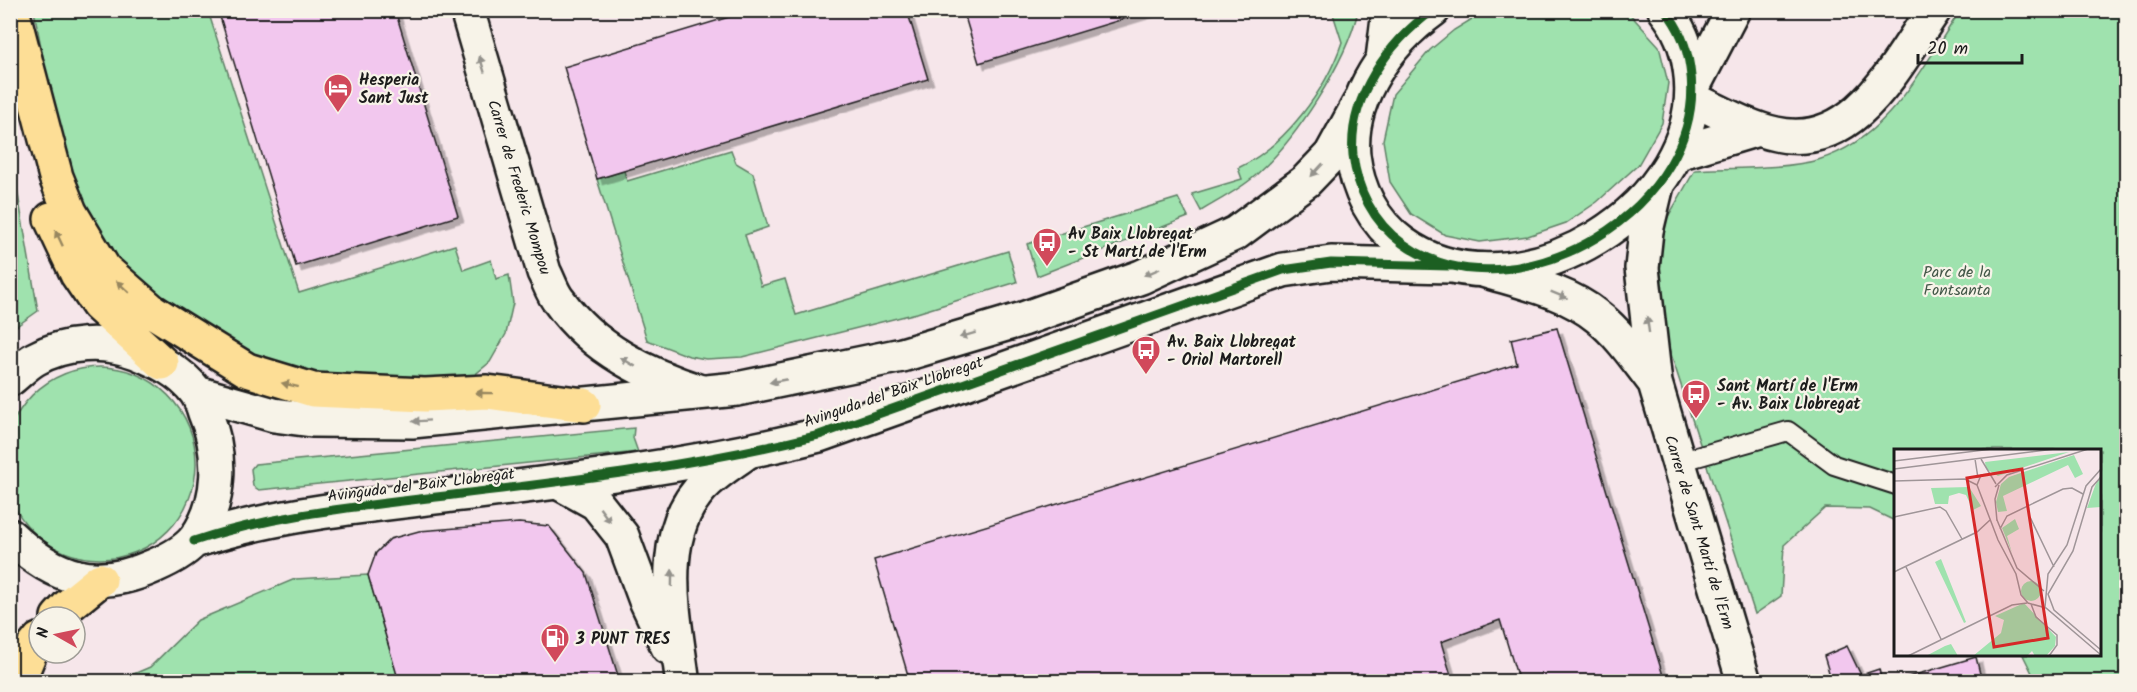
<svg xmlns="http://www.w3.org/2000/svg" width="2137" height="692" font-family="Kalam,sans-serif">
<style>
.green{fill:#9fe2ae;stroke:#5e7f65;stroke-width:1.5}
.building{fill:#f2c7ee;stroke:#1c1c1c;stroke-width:1.5;filter:url(#shadow)}
.lines{fill:none;stroke-linecap:round;stroke-linejoin:round}
.lane-casing{stroke:#1c1c1c;stroke-width:22}
.street-casing{stroke:#1c1c1c;stroke-width:38}
.secondary-casing{stroke:#1c1c1c;stroke-width:38}
.highway-casing{stroke:#1c1c1c;stroke-width:38}
.lane{stroke:#f7f3e8;stroke-width:18}
.street{stroke:#f7f3e8;stroke-width:33}
.secondary{stroke:#f7f3e8;stroke-width:33}
.highway{stroke:#fdde96;stroke-width:33}
.cycleway-casing{stroke:#f7f3e8;stroke-width:13}
.cycleway{stroke:#1b5e20;stroke-width:9}
.oneway{fill:#94928c}
.oneway2{fill:#98875f}
.labels{text-anchor:middle;stroke-width:4.5;stroke-linejoin:round;paint-order:stroke}
.poi-label{font-size:16px;font-weight:bold;fill:#1c1c1c;stroke:#f7f3e8;text-anchor:start}
.street-label{font-size:16px;fill:#1c1c1c;stroke:#f7f3e8}
.park-label{font-size:16px;fill:#435748;stroke:#f7f3e8}
.inset-road{fill:none;stroke:#9f9598;stroke-width:1.5}
.view{fill:#d62828;fill-opacity:0.15;stroke:#d62828;stroke-width:3}
.inset-edge{fill:none;stroke:#1c1c1c;stroke-width:3}
</style>
<defs>
<filter id="shadow"><feDropShadow dx="5.5" dy="5.5" stdDeviation="0" flood-color="#0004"/></filter>
</defs>
<rect width="100%" height="100%" fill="#f6e6ea"/>
<filter id="ink" filterUnits="userSpaceOnUse"><feTurbulence type="fractalNoise" baseFrequency=".0167" numOctaves="2"/><feDisplacementMap in="SourceGraphic" scale="12" xChannelSelector="R" yChannelSelector="G"/><feConvolveMatrix kernelMatrix="1 2 1 2 8 2 1 2 1" color-interpolation-filters="sRGB"/></filter>
<g filter="url(#ink)">
<path class="green" d="M 34,11 L 208,11 L 299,293 L 455,245 L 463,270 L 491,260 L 496,279 L 509,275 L 513,303 L 506,334 L 490,362 L 472,377 L 433,381 L 308,375 L 269,364 L 184,315 L 121,268 L 80,193 L 60,144 Z
M 1332,11 L 1358,11 C 1346,63 1295,141 1255,176 C 1239,190 1219,200 1201,211 L 1192,194 L 1242,179 L 1238,168 C 1285,146 1326,90 1342,42 Z
M 1485,11 L 1627,11 L 1659,46 L 1668,83 L 1662,123 L 1638,165 L 1597,202 L 1566,223 L 1528,236 L 1480,242 L 1445,235 L 1411,214 L 1390,182 L 1383,140 L 1393,94 L 1430,50 L 1454,30 Z
M 1960,11 L 2126,11 L 2126,681 L 2036,681 L 2023,655 L 2100,654 L 2100,450 L 1896,450 L 1895,521 L 1870,509 L 1825,508 L 1784,545 L 1781,596 L 1755,614 L 1669,348 L 1656,281 L 1661,229 L 1695,170 C 1729,168 1786,169 1818,160 C 1889,139 1922,67 1960,11 Z
M 731,150 L 736,163 L 753,173 L 768,227 L 745,235 L 761,286 L 785,279 L 796,315 L 1008,251 L 1017,282 L 917,313 L 742,357 L 706,359 L 689,356 L 647,340 L 597,179 L 624,171 L 627,181 Z
M 11,154 L 38,311 L 11,330 L 10,330 Z
M 1178,198 L 1188,217 L 1037,276 L 1027,244 Z
M4 463a96 96 0 1 1 192 0a96 96 0 1 1-192 0Z
M 634,428 L 633,438 L 638,452 L 259,490 L 253,486 L 251,469 L 255,464 Z
M 368,575 L 399,681 L 115,682 L 150,667 L 198,620 L 295,579 Z"/>
<path class="building" d="M 218,10 L 395,10 L 458,216 L 296,266 Z
M 752,10 L 907,10 L 928,79 L 597,179 L 564,67 Z
M 963,10 L 1153,10 L 979,63 Z
M 1557,328 L 1665,682 L 1519,682 L 1500,620 L 1441,642 L 1453,682 L 910,682 L 874,560 L 1517,364 L 1511,339 Z
M 519,523 L 549,526 L 586,573 L 620,682 L 399,682 L 368,575 L 376,553 L 390,539 L 419,531 Z
M 1847,646 L 1861,675 L 1879,669 L 1882,682 L 1832,682 L 1824,656 Z
M 1976,657 L 1982,682 L 1891,682 Z"/>
<g class="lines">
<g class="lane-casing">
<path id="lane" d="M 1679,462 L 1788,431 L 1834,465 L 1896,485"/>
</g>
<g class="street-casing">
<path id="street" d="M 467,10 L 544,272 C 549,281 552,293 559,301 C 593,349 647,375 701,392
M 1383,59 L 1389,10
M 1692,99 C 1719,111 1747,128 1776,134 C 1855,152 1896,64 1934,10
M 1678,153 L 1758,129
M 1657,185 L 1646,231 L 1642,268 L 1655,383 L 1744,682
M 1483,270 C 1522,282 1566,291 1598,317 C 1621,335 1637,360 1655,383
M 558,482 L 596,503 L 622,536 L 645,598 L 668,647
M 682,677 C 674,614 654,530 708,481 C 720,470 733,462 745,453"/>
</g>
<g class="secondary-casing">
<path id="secondary" d="M 1433,10 C 1389,42 1348,97 1353,155 C 1357,189 1373,222 1402,243 C 1514,325 1712,205 1690,68 C 1687,47 1679,27 1665,10
M 1693,87 L 1733,10
M 10,379 C 18,373 26,364 35,359 C 65,342 104,340 136,352 C 158,361 181,372 196,392 C 200,398 203,406 205,413 C 222,452 222,502 196,538 C 187,550 168,560 154,566 C 96,592 55,579 10,536
M 197,393 L 274,415 L 312,420 L 412,421 L 737,389 L 902,355 L 1023,319 L 1141,277 L 1236,233 L 1306,181 L 1331,155 L 1359,104
M 194,541 C 279,513 365,506 453,495 C 576,480 699,465 819,435 L 1283,270 L 1331,263 L 1450,266"/>
</g>
<g class="highway-casing">
<path id="highway" d="M 12,10 L 56,177 L 70,212 L 104,269 L 152,311 L 247,370 L 313,390 L 425,395 L 487,392 L 584,405
M 51,219 L 77,274 L 98,305 L 162,363
M 58,617 L 68,606 L 100,580
M 18,682 L 31,650 L 39,640"/>
</g>
<use href="#lane" class="lane"/>
<use href="#street" class="street"/>
<use href="#secondary" class="secondary"/>
<use href="#highway" class="highway"/>
<g class="cycleway-casing">
<path id="cycleway" d="M 1433,10 C 1389,42 1348,97 1353,155 C 1357,189 1373,222 1402,243 C 1514,325 1712,205 1690,68 C 1687,47 1679,27 1665,10
M 194,541 C 279,513 365,506 453,495 C 576,480 699,465 819,435 L 1283,270 L 1331,263 L 1450,266"/>
</g>
<use href="#cycleway" class="cycleway"/>
</g>
<defs><path id="oneway-solid" d="M-6-.8H1V-3.2L6.5 0L1 3.2V.8H-6Z" transform="scale(1.5)"/></defs>
<g class="oneway">
<use href="#oneway-solid" transform="translate(482 64) rotate(-107)"/>
<use href="#oneway-solid" transform="translate(1317 170) rotate(133)"/>
<use href="#oneway-solid" transform="translate(1152 272) rotate(157)"/>
<use href="#oneway-solid" transform="translate(1559 295) rotate(22)"/>
<use href="#oneway-solid" transform="translate(1648 325) rotate(-98)"/>
<use href="#oneway-solid" transform="translate(968 335) rotate(163)"/>
<use href="#oneway-solid" transform="translate(628 362) rotate(-149)"/>
<use href="#oneway-solid" transform="translate(778 381) rotate(169)"/>
<use href="#oneway-solid" transform="translate(421 421) rotate(176)"/>
<use href="#oneway-solid" transform="translate(605 515) rotate(53)"/>
<use href="#oneway-solid" transform="translate(672 578) rotate(-89)"/>
</g>
<g class="oneway2">
<use href="#oneway-solid" transform="translate(59 238) rotate(-115)"/>
<use href="#oneway-solid" transform="translate(123 287) rotate(-137)"/>
<use href="#oneway-solid" transform="translate(290 385) rotate(-166)"/>
<use href="#oneway-solid" transform="translate(484 393) rotate(-179)"/>
</g>
</g>
<defs>
<g id="hotel-pin" transform="scale(1.5)"><path d="M0 17L-7.5 6A9.5 9.5 0 1 1 7.5 6Z" fill="#d1495b" stroke="#f7f3e8"/><path d="M-6-4.5h1.5V1H6V5H4.5V3h-9V5H-6ZM-4 0a1.8 1.8 0 1 1 3.6 0ZM.5 0V-2.5h3Q6-2.5 6 0Z" fill="#fff"/></g>
<g id="bus-pin" transform="scale(1.5)"><path d="M0 17L-7.5 6A9.5 9.5 0 1 1 7.5 6Z" fill="#d1495b" stroke="#f7f3e8"/><path d="M-5-6H5V4H4V6H2V4H-2V6H-4V4H-5ZM-3.5-4V0h7V-4ZM-3.5 1.2v1.5H-2V1.2ZM2 1.2v1.5H3.5V1.2Z" fill="#fff"/></g>
<g id="fuel-pin" transform="scale(1.5)"><path d="M0 17L-7.5 6A9.5 9.5 0 1 1 7.5 6Z" fill="#d1495b" stroke="#f7f3e8"/><path d="M-5.5-6h7V0h2V4h1.3V-2.5L3-4.5l.8-.8L6-3V5H2.5V1h-1V6h-7ZM-4.2-4.7v3.2H.2V-4.7Z" fill="#fff"/></g>
</defs>
<g fill-rule="evenodd">
<use href="#hotel-pin" x="338" y="88"/>
<use href="#bus-pin" x="1047" y="242"/>
<use href="#bus-pin" x="1146" y="350"/>
<use href="#bus-pin" x="1696" y="394"/>
<use href="#fuel-pin" x="555" y="638"/>
</g>
<g class="labels">
<g class="poi-label">
<text x="359" y="85">Hesperia<tspan x="359" dy="18">Sant Just</tspan></text>
<text x="1068" y="239">Av Baix Llobregat<tspan x="1068" dy="18">- St Martí de l'Erm</tspan></text>
<text x="1167" y="347">Av. Baix Llobregat<tspan x="1167" dy="18">- Oriol Martorell</tspan></text>
<text x="1717" y="391">Sant Martí de l'Erm<tspan x="1717" dy="18">- Av. Baix Llobregat</tspan></text>
<text x="576" y="644">3 PUNT TRES</text>
</g>
<g class="street-label">
<text transform="translate(520 187) rotate(73)" y="6">Carrer de Frederic Mompou</text>
<text transform="translate(893 391) rotate(-19)" y="6">Avinguda del Baix Llobregat</text>
<text transform="translate(421 484) rotate(-7)" y="6">Avinguda del Baix Llobregat</text>
<text transform="translate(1700 532) rotate(73)" y="6">Carrer de Sant Martí de l'Erm</text>
</g>
<g class="park-label">
<text x="1957" y="277">Parc de la<tspan x="1957" dy="18">Fontsanta</tspan></text>
</g>
</g>
<g transform="translate(1894 449)">
<rect width="207" height="207" fill="#f6e6ea"/>
<path d="M 175,3 L 104,27 L 92,20 L 91,13 ZM 180,6 L 189,25 L 181,29 L 174,16 L 109,47 L 113,62 L 104,63 L 102,53 L 107,35 L 115,28 ZM 207,25 L 207,58 L 193,59 L 201,37 ZM 75,38 L 87,57 L 79,61 L 72,46 L 65,44 L 55,47 L 54,55 L 41,55 L 37,39 ZM 121,70 L 125,80 L 113,87 L 118,104 L 108,79 ZM 47,110 L 72,173 L 70,174 L 41,113 ZM127 142a10 10 0 1 1 20 0a10 10 0 1 1-20 0ZM 130,154 L 162,188 L 161,197 L 152,207 L 141,207 L 138,202 L 133,207 L 79,207 L 107,184 L 110,171 L 101,167 ZM 57,195 L 64,207 L 32,207 L 51,197 Z" fill="#9fe2ae"/>
<path class="inset-road" d="M 81,10 L 84,29M 87,10 L 102,35M 0,12 L 98,0M 0,20 L 161,0M 95,25 L 87,26 L 83,36 L 104,91 L 122,125 L 127,146 L 134,154 L 152,159 L 207,206M 207,28 L 198,38 L 179,102 L 154,145 L 160,161 L 207,201M 0,32 L 71,30 L 83,36M 101,38 L 113,26 L 194,0M 0,68 L 46,58 L 52,62 L 68,90M 136,68 L 160,118M 103,71 L 123,119 L 150,142M 103,72 L 101,50 L 105,36M 106,80 L 113,67 L 169,40 L 178,39 L 189,45M 12,118 L 47,190M 0,123 L 83,83 L 96,71M 137,155 L 142,168 L 163,186 L 163,196 L 155,207M 151,158 L 154,125 L 173,96 L 192,37 L 207,20M 14,207 L 118,156 L 133,154"/>
<path class="view" d="M 128,20 L 154,189 L 100,198 L 73,29 Z"/>
<rect width="207" height="207" class="inset-edge"/>
</g>
<rect width="2137" height="692" fill="none" stroke="#f7f3e8" stroke-width="36"/>
<rect x="18" y="18" width="2101" height="656" fill="none" stroke="#1c1c1c" stroke-width="2" filter="url(#ink)"/>
<g transform="translate(57 635) rotate(279)"><circle r="28" fill="#f7f3e8" stroke="#9f9d96" stroke-width="1.5"/>
<path d="M0-4.5L10 22L0 15L-10 22Z" fill="#d1495b"/>
<text y="-9" font-size="16" font-weight="bold" text-anchor="middle" fill="#1c1c1c">N</text>
</g>
<path d="M1918 54v9h104v-9" fill="none" stroke="#1c1c1c" stroke-width="3"/>
<text x="1927" y="54" font-size="18" fill="#1c1c1c" stroke="#f7f3e8" stroke-width="4.5" paint-order="stroke">20 m</text>
</svg>
